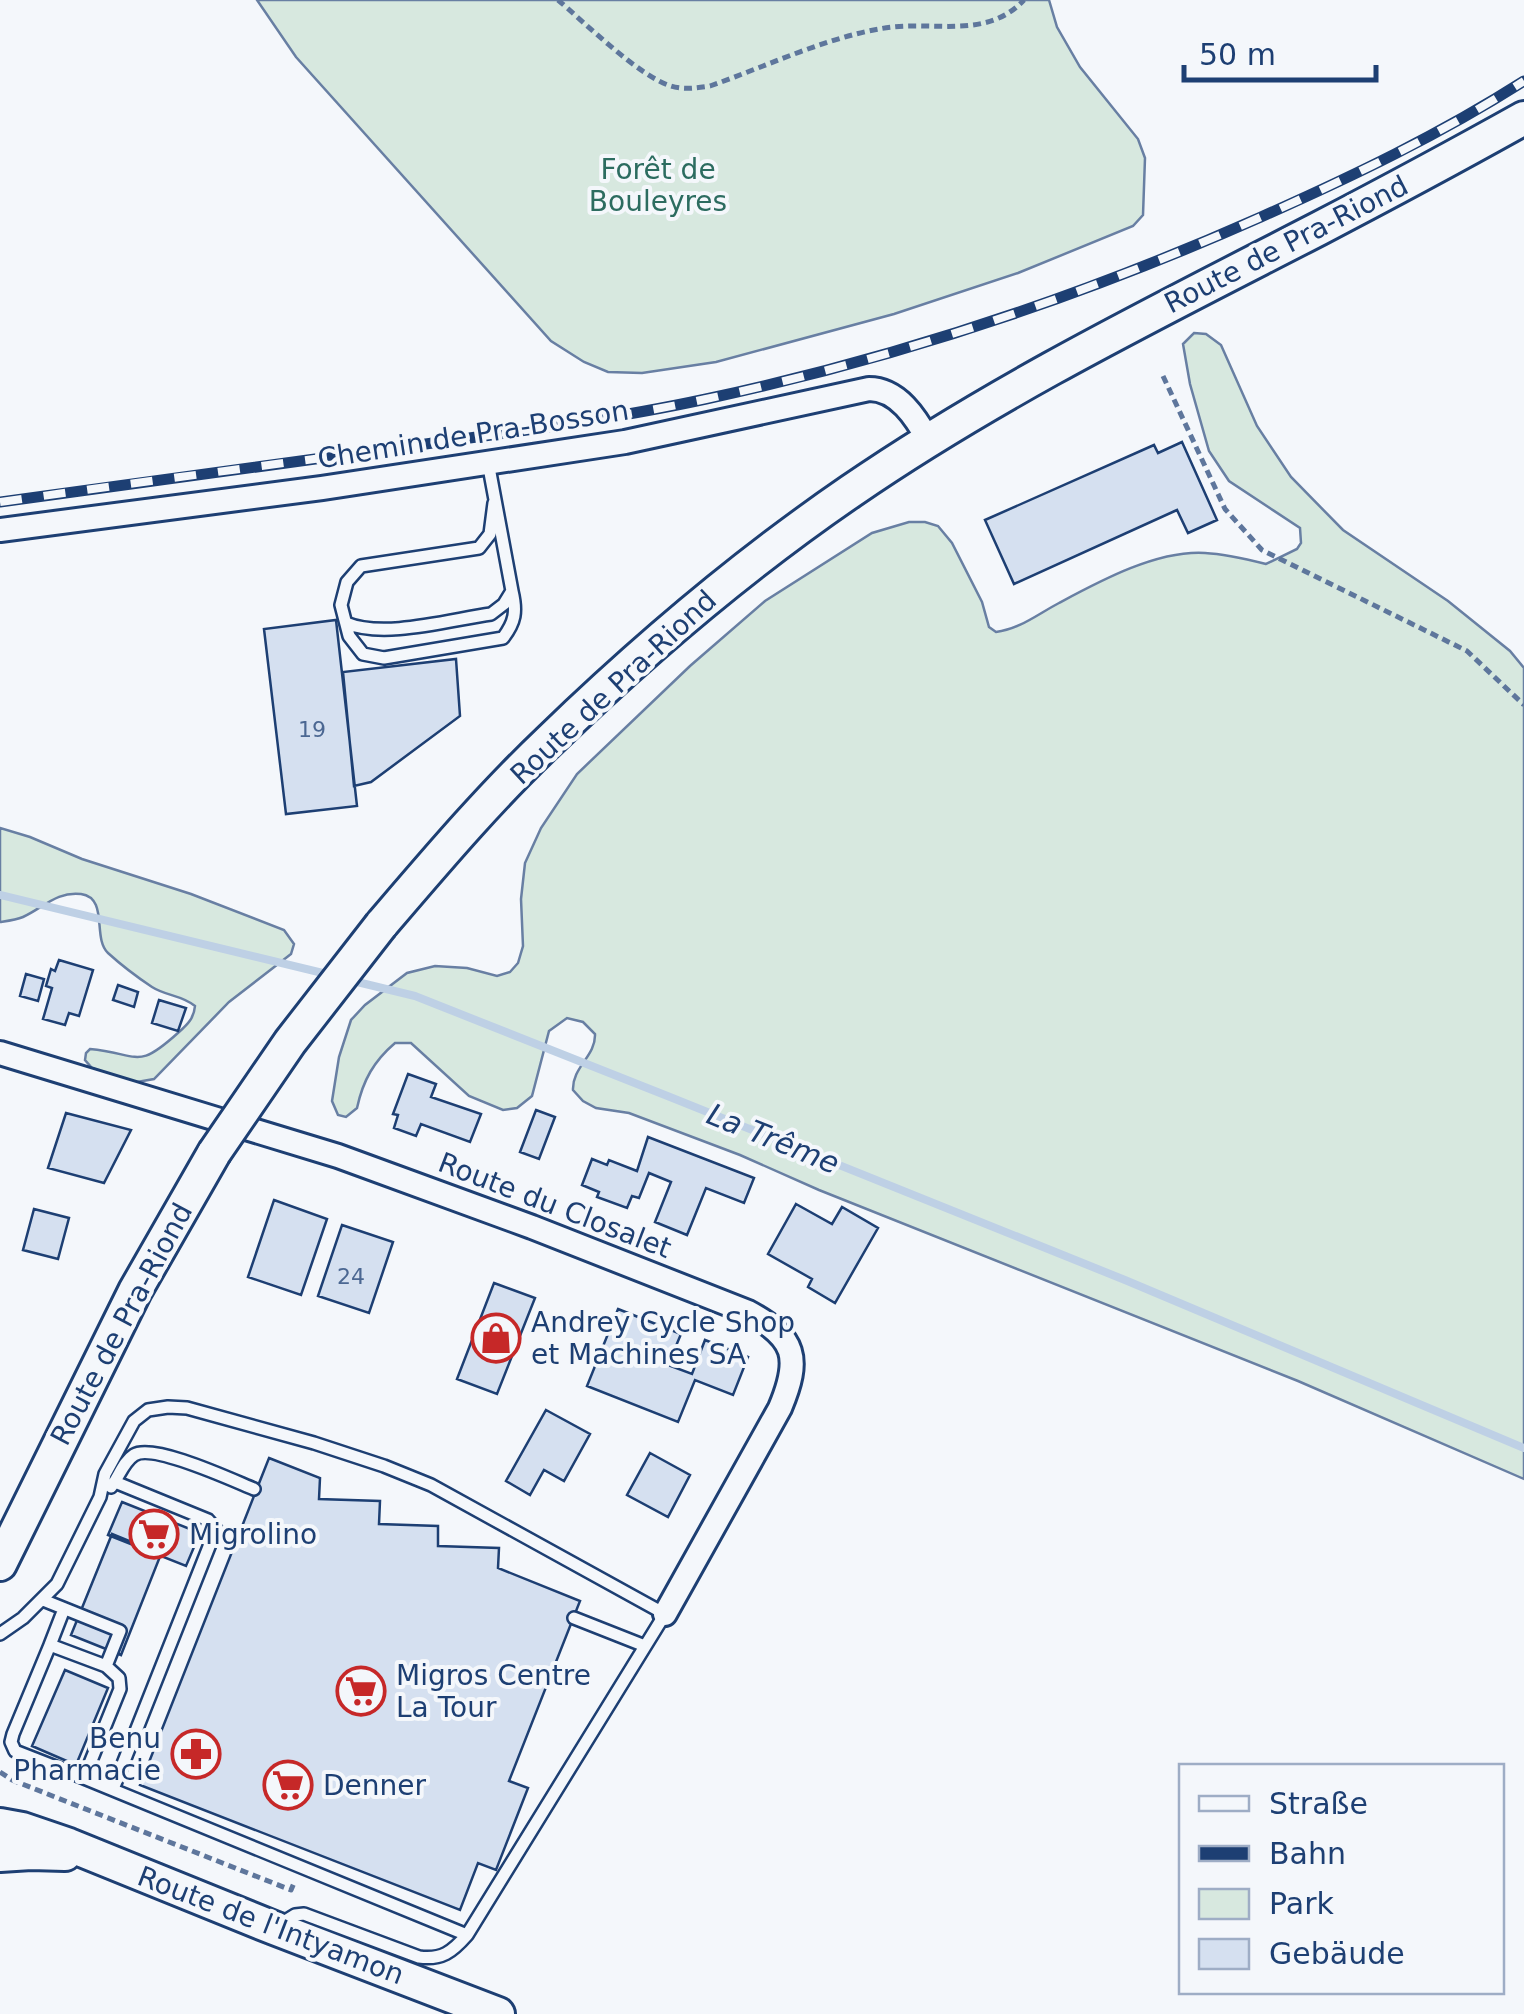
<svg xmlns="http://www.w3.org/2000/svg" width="1524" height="2014" font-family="'DejaVu Sans',sans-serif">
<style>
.green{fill:#d7e8df;stroke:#687fa3;stroke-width:2.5}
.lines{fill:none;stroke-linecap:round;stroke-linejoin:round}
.stream{stroke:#bed0e5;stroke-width:8}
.building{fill:#d5e0f0;stroke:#1d3f73;stroke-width:2.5}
.lane-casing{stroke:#1d3f73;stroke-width:16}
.street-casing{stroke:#1d3f73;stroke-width:28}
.secondary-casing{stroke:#1d3f73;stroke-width:38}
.path{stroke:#5e769c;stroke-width:5;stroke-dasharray:8 5;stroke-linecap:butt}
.lane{stroke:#f4f7fb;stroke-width:11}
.street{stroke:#f4f7fb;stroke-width:22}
.secondary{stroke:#f4f7fb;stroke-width:32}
.rail-casing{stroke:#1d3f73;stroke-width:11}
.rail{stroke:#f4f7fb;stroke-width:8;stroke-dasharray:22;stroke-linecap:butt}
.secondary-bridge-casing{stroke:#1d3f73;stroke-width:38;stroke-linecap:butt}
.secondary-bridge{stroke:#f4f7fb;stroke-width:32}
.labels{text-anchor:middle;stroke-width:8;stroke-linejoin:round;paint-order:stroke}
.number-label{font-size:22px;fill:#4b6792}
.park-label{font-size:28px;fill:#2c6c60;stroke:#f4f7fb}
.street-label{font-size:28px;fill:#1d3f73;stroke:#f4f7fb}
.poi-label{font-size:28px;fill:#1d3f73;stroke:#f4f7fb;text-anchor:start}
.water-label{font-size:30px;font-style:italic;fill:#1d3f73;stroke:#f4f7fb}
</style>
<rect width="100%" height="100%" fill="#f4f7fb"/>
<path class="green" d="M 257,0 L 1049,0 L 1057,27 L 1080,67 L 1138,139 L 1145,158 L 1143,215 L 1133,226 L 1018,273 L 894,314 L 716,362 L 642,373 L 608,372 L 584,362 L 551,341 L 296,57 Z
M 1194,333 L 1206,334 L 1221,345 L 1257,426 L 1291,477 L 1343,530 L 1448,601 L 1510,651 L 1524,668 L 1524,1479 L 1298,1381 L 819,1190 L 740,1155 L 629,1113 L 596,1108 L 583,1101 L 573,1090 C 572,1067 596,1056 595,1034 L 583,1022 L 567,1018 L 549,1031 L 532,1096 L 517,1108 L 503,1110 L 469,1096 L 411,1043 L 395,1043 C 374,1061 363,1080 357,1108 L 346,1117 L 338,1115 L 332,1101 L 339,1057 L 351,1020 L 365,1005 L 407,973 L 435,966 L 467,968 L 497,976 L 510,972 L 518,963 L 523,946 L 521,899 L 525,863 L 541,828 L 577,774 L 690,666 L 765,601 L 872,533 L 909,522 L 925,522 L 938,526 L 952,543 L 982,602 L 989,627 L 996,632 C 1020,629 1038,614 1059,603 C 1100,581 1157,550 1205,553 C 1226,554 1246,559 1266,564 L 1297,549 L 1301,543 L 1300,528 L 1229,481 L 1209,451 L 1190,384 L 1183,344 Z
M 0,828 L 30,837 L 82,859 L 191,894 L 284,930 L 294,944 L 291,954 L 229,1002 L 154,1079 L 137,1082 L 119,1078 L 92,1068 L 85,1060 L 86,1053 L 90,1049 C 141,1054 136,1071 179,1032 C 188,1024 194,1018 195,1006 C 182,995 166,996 152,987 C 140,979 119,963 108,953 C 92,938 109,898 81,894 C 57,891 43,908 23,917 C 16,920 7,921 0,922 Z"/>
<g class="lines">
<path class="stream" d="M 0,895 L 331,975
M 349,980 L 415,996 L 670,1097 L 1125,1280 L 1524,1448"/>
</g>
<path class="building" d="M 1182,442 L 1217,520 L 1188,533 L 1177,510 L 1014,584 L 985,520 L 1154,445 L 1158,453 Z
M 336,620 L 357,806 L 286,814 L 264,629 Z
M 456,659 L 460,716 L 371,782 L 354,786 L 343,672 Z
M 59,960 L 93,970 L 79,1016 L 69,1013 L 65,1025 L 43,1019 L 52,988 L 46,986 L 51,969 L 55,971 Z
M 26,974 L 44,979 L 38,1001 L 20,996 Z
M 118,985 L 138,992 L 134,1007 L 113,1000 Z
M 159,1000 L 186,1008 L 178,1031 L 152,1023 Z
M 408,1074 L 436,1084 L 431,1097 L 481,1114 L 470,1142 L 421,1124 L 416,1136 L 394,1128 L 398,1115 L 393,1114 Z
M 536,1110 L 555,1117 L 539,1159 L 520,1152 Z
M 66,1113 L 131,1130 L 104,1183 L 48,1168 Z
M 648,1137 L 754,1178 L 744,1203 L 706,1188 L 687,1235 L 655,1222 L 671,1182 L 649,1173 L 639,1198 L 632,1196 L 627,1208 L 597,1197 L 599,1192 L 582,1185 L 592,1159 L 607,1165 L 609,1160 L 637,1171 Z
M 274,1200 L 327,1219 L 301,1295 L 248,1277 Z
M 796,1204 L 832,1224 L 842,1207 L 878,1228 L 835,1303 L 808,1287 L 812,1279 L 768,1254 Z
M 34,1209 L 69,1218 L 58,1259 L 23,1250 Z
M 342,1225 L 393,1242 L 369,1313 L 318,1296 Z
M 494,1283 L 535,1298 L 497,1394 L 457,1379 Z
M 618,1309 L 681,1334 L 668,1365 L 692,1374 L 705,1340 L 748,1357 L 733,1395 L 695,1380 L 678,1422 L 587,1386 Z
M 546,1410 L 590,1434 L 564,1481 L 544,1470 L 530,1495 L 506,1481 Z
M 650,1453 L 690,1475 L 668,1517 L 627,1495 Z
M 269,1458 L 320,1478 L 319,1499 L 380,1501 L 379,1524 L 438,1526 L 438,1546 L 499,1548 L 498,1568 L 580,1601 L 509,1781 L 528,1788 L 496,1870 L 478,1863 L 460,1910 L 140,1785 Z
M 122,1502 L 200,1533 L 186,1566 L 108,1535 Z
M 112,1534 L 161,1554 L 121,1655 L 71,1635 Z
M 65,1670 L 108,1688 L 76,1765 L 32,1746 Z"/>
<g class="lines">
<g class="lane-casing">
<path id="lane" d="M 494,503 L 490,534 L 479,548 L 361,566 L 347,582 L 341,605 L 349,636 L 363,654 L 384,658 L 503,638 C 515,622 517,612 512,591
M 346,623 C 384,639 449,620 491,614 L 504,604 L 512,591 L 488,462
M 111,1487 C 119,1477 123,1462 134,1455 C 153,1443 232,1480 254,1489
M 43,1600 L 120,1631 L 106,1666 L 119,1678 L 120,1689 L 84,1778 L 15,1751 L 11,1742 L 13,1734 L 50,1645 L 106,1666
M 574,1618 L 645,1646
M 0,1634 L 23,1618 L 57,1584 L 100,1497 L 105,1474 L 134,1421 L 148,1410 L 168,1407 L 187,1408 L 314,1443 L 384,1466 L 431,1485 L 665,1614 L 467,1935
M 50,1645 L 64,1609
M 84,1778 L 467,1935 C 452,1952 442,1960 419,1957 L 304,1914 L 295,1915 L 282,1923
M 113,1789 L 216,1529 L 208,1520 L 115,1482"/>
</g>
<g class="street-casing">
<path id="street" d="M 0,530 L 322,488 L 625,442 L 869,389 C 898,389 916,418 929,441
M 0,1053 L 338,1156 L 532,1227 L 748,1312 C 796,1338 801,1358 780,1408 L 665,1614"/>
</g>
<g class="secondary-casing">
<path id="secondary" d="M 381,925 C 435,862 489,798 549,741 C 643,650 743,565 851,491 C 998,390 1159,311 1318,229 C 1387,193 1456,156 1524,118
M 0,1564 L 135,1291 L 214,1153
M 0,1825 L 22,1829 L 69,1845 L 274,1928 L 498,2014
M 0,1855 L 31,1853 L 65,1854"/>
</g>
<path class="path" d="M 558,0 C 585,23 640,77 671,86 C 684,90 696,88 710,86 C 768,66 848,27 908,26 C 950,25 992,34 1024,0
M 1163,376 L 1225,509 L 1262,550 L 1467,651 L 1524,705
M 0,1772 L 12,1780 L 291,1890 L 294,1883"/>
<use href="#lane" class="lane"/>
<use href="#street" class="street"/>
<use href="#secondary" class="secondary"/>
<g class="rail-casing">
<path id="rail" d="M 0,502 C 127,484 254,467 381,450 C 490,435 599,422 706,399 C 897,358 1083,296 1261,217 C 1351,177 1441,134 1524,81"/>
</g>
<use href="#rail" class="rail"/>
<g class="secondary-bridge-casing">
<path id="secondary-bridge" d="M 214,1153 L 290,1042 L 381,925"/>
</g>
<use href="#secondary-bridge" class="secondary-bridge"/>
</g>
<defs>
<g id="shop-ring" transform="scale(2.5)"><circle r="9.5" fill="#f4f7fb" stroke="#c62828" stroke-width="1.5"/><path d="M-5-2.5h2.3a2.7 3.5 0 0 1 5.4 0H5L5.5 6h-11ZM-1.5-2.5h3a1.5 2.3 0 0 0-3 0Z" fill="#c62828"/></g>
<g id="supermarket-ring" transform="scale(2.5)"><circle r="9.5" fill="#f4f7fb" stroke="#c62828" stroke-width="1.5"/><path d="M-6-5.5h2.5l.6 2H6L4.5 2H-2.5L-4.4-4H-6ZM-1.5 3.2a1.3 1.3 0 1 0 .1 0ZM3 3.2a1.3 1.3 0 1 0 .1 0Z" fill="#c62828"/></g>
<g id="pharmacy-ring" transform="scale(2.5)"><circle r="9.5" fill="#f4f7fb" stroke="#c62828" stroke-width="1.5"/><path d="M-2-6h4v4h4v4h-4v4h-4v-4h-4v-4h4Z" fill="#c62828"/></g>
</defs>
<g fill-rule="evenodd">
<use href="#shop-ring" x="496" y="1338"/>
<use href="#supermarket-ring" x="154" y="1534"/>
<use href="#supermarket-ring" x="361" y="1691"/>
<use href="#pharmacy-ring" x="196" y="1754"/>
<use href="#supermarket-ring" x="288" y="1785"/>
</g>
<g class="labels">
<g class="number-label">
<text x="312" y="737">19</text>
<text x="351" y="1284">24</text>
</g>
<g class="park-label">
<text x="658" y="179">Forêt de<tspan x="658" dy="32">Bouleyres</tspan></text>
</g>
<g class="street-label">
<text transform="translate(1286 244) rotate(-27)" y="10">Route de Pra-Riond</text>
<text transform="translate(473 434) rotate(-9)" y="10">Chemin de Pra-Bosson</text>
<text transform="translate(613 687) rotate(-43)" y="10">Route de Pra-Riond</text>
<text transform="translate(555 1205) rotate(21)" y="10">Route du Closalet</text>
<text transform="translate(121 1324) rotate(-62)" y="10">Route de Pra-Riond</text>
<text transform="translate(271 1925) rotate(21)" y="10">Route de l'Intyamon</text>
</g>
<g class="poi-label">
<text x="531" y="1332">Andrey Cycle Shop<tspan x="531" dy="32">et Machines SA</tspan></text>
<text x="189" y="1544">Migrolino</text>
<text x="396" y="1685">Migros Centre<tspan x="396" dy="32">La Tour</tspan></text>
<text x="161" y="1748" text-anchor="end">Benu<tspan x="161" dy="32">Pharmacie</tspan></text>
<text x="323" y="1795">Denner</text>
</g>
<g class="water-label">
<text transform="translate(773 1139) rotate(22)" y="10">La Trême</text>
</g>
</g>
<rect x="1179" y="1764" width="325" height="230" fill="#f4f7fb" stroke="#9eadc5" stroke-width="2.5"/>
<rect x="1199" y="1796" width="50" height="15" fill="#f4f7fb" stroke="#9eadc5" stroke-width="2.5"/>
<text x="1269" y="1814" font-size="30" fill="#1d3f73">Straße</text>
<rect x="1199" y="1846" width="50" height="15" fill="#1d3f73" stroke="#9eadc5" stroke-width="2.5"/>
<text x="1269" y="1864" font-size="30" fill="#1d3f73">Bahn</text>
<rect x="1199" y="1889" width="50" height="30" fill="#d7e8df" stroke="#9eadc5" stroke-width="2.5"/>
<text x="1269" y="1914" font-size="30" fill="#1d3f73">Park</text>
<rect x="1199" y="1939" width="50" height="30" fill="#d5e0f0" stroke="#9eadc5" stroke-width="2.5"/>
<text x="1269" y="1964" font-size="30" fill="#1d3f73">Gebäude</text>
<path d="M1184 65v15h192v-15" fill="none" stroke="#1d3f73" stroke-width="5"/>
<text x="1199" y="65" font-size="30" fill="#1d3f73" stroke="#f4f7fb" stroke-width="8" paint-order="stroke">50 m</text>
</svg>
